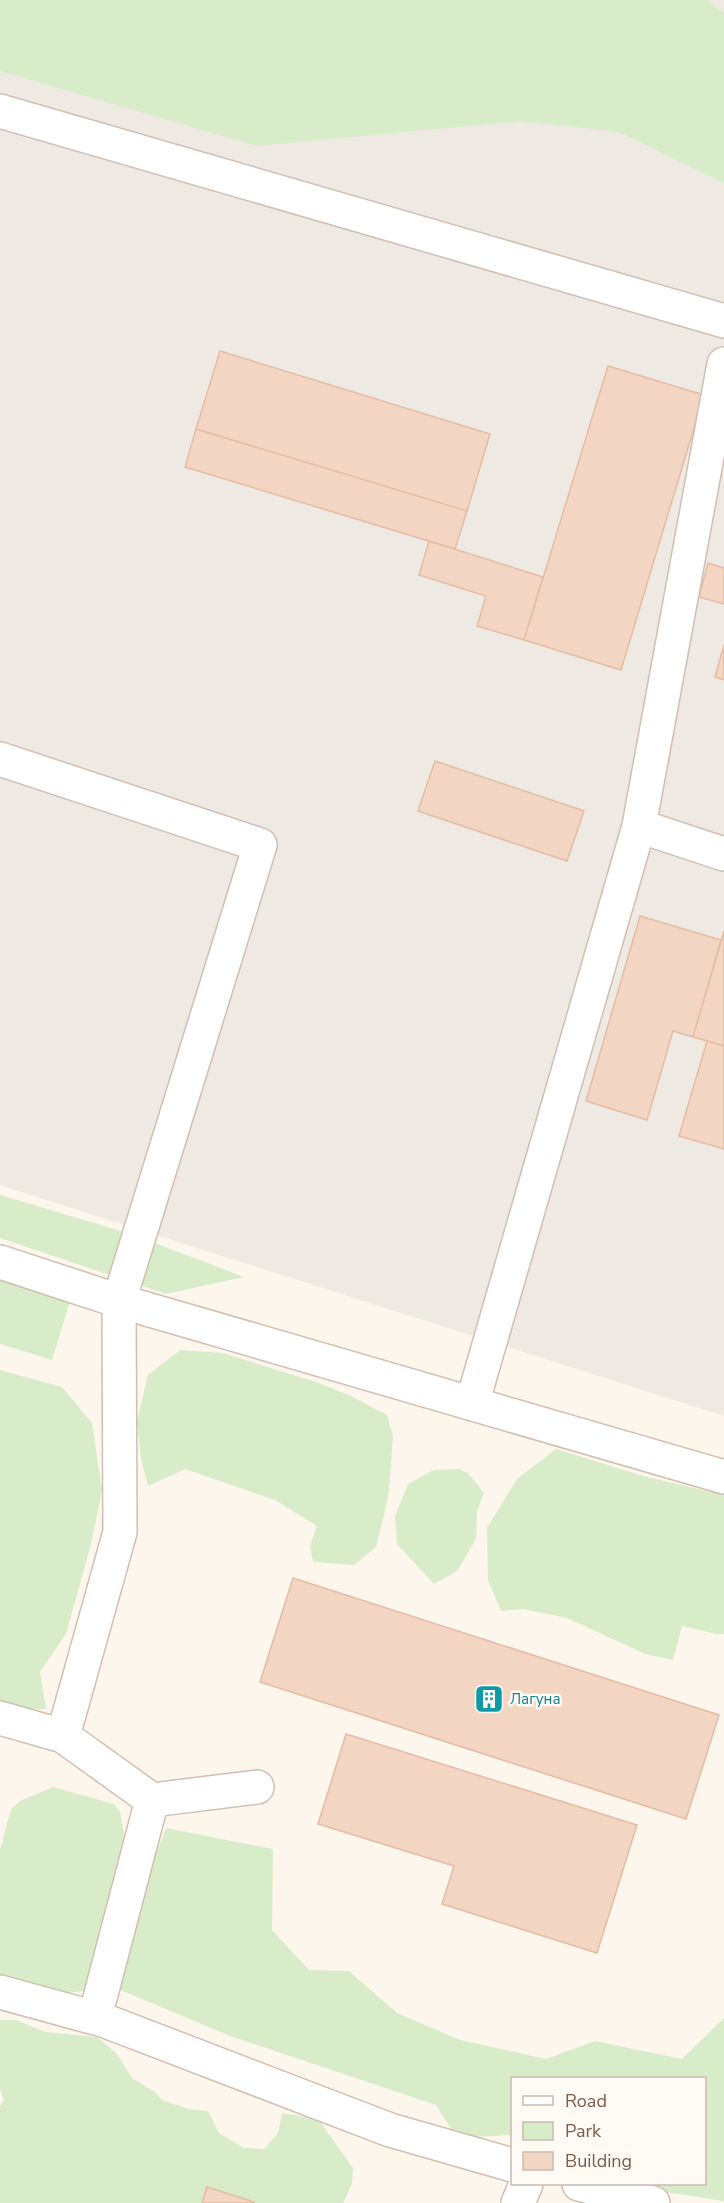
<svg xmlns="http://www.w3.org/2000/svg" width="724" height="2203" font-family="'Nunito Sans',sans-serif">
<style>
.industrial{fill:#efe9e4}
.green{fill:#d8ecc9}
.building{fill:#f3d5c3;stroke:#e6bba3;stroke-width:1.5}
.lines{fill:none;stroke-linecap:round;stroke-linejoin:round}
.minor-casing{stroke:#d1beb0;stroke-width:36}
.minor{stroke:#fff;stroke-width:33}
.labels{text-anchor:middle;stroke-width:5;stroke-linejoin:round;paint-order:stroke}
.culture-label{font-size:15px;fill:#0d838f;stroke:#fffaf3;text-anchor:start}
</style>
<rect width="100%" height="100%" fill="#fdf6ec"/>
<path class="industrial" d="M 0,0 L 724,0 L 724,1416 L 0,1185 Z"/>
<path class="green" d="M 0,0 L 708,0 L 724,13 L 724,183 L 619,132 L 520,121 L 257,146 L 0,71 Z
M 0,1195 L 131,1234 L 244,1277 L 166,1294 L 0,1238 Z
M 0,1279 L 70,1301 L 52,1360 L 0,1344 Z
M 180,1350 L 223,1353 L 319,1383 L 351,1396 L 387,1415 L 393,1436 L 389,1491 L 384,1515 L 376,1547 L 354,1565 L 313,1562 L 310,1546 L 317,1526 L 275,1500 L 185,1469 L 148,1486 L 141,1460 L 137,1421 L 148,1375 Z
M 0,1370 L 62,1387 L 92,1423 L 102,1491 L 91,1544 L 66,1634 L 40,1672 L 46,1709 L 0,1709 Z
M 556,1449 L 643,1476 L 724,1495 L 724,1634 L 717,1634 L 682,1626 L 673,1660 L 645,1654 L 567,1618 L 523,1609 L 501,1611 L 488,1580 L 487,1528 L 517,1479 Z
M 458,1469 L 468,1473 L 484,1493 L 477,1512 L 476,1539 L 457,1571 L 434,1584 L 397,1544 L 395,1516 L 408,1484 L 434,1470 Z
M 53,1787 L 114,1804 L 120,1812 L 124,1833 L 120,1862 L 102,1958 L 84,1991 L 0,2001 L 0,1850 L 11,1809 L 20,1801 Z
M 166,1828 L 273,1849 L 272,1930 L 309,1970 L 349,1971 L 397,2013 L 460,2040 L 546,2059 L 595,2041 L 682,2059 L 724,2018 L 724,2201 L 640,2188 L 631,2184 L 704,2184 L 704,2078 L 512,2078 L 512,2135 L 457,2138 L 436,2105 L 230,2036 L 111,1986 L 142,1890 Z
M 0,2020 L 16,2020 L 45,2032 L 97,2037 L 117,2054 L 132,2078 L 155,2092 L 162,2100 L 189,2109 L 208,2111 L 219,2133 L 244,2148 L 264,2149 L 278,2133 L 282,2113 L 318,2119 L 353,2168 L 352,2184 L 343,2203 L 0,2203 L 0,2106 L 4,2100 L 0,2089 Z"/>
<path class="building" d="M 220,351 L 490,434 L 467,511 L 196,429 Z
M 608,366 L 704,395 L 621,670 L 524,640 Z
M 196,429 L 467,511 L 455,549 L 185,467 Z
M 429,541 L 543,577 L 524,640 L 477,626 L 486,596 L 419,575 Z
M 708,563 L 724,568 L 724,604 L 699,597 Z
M 724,645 L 724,680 L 715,677 Z
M 435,761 L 584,811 L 567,861 L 418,811 Z
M 640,916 L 721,940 L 693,1037 L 673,1031 L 647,1120 L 586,1101 Z
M 724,931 L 724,1046 L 693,1037 Z
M 707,1041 L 724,1046 L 724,1149 L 679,1136 Z
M 293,1578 L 719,1715 L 686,1819 L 260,1682 Z
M 346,1734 L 637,1825 L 597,1953 L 442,1904 L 454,1866 L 318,1824 Z
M 207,2187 L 254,2202 L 254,2203 L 202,2203 Z"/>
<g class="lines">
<g class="minor-casing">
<path id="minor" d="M 0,111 L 724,321
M 0,759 L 260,845 L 119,1301 L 120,1532 L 63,1736 L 152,1800 L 257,1787
M 639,826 L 724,364
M 0,1262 L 119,1301 L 724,1477
M 472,1404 L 639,826 L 724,854
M 0,1718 L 63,1736
M 152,1800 L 95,2017 L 390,2130 L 512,2165
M 0,1992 L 106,2021
M 579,2184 L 653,2203
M 518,2203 L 526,2184"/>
</g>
<use href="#minor" class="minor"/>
</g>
<defs>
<g id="building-square" transform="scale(1.5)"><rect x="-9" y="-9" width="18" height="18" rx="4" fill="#0f9aa8" stroke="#fffaf3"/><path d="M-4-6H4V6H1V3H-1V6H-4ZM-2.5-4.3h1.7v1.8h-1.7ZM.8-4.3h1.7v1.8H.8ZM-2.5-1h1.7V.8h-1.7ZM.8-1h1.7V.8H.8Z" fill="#fff"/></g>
</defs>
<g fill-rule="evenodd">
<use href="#building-square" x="489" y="1699"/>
</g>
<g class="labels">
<g class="culture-label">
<text x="510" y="1704">Лагуна</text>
</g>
</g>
<rect x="511" y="2077" width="195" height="108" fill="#fffaf3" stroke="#cabbb1" stroke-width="1.5"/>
<rect x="523" y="2096" width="30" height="9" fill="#ffffff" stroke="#cabbb1" stroke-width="1.5"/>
<text x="565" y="2107" font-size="18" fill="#7a5c4d">Road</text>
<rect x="523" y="2122" width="30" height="18" fill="#d8ecc9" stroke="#cabbb1" stroke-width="1.5"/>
<text x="565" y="2137" font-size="18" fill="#7a5c4d">Park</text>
<rect x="523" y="2152" width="30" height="18" fill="#f3d5c3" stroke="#cabbb1" stroke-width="1.5"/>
<text x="565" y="2167" font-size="18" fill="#7a5c4d">Building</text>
</svg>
